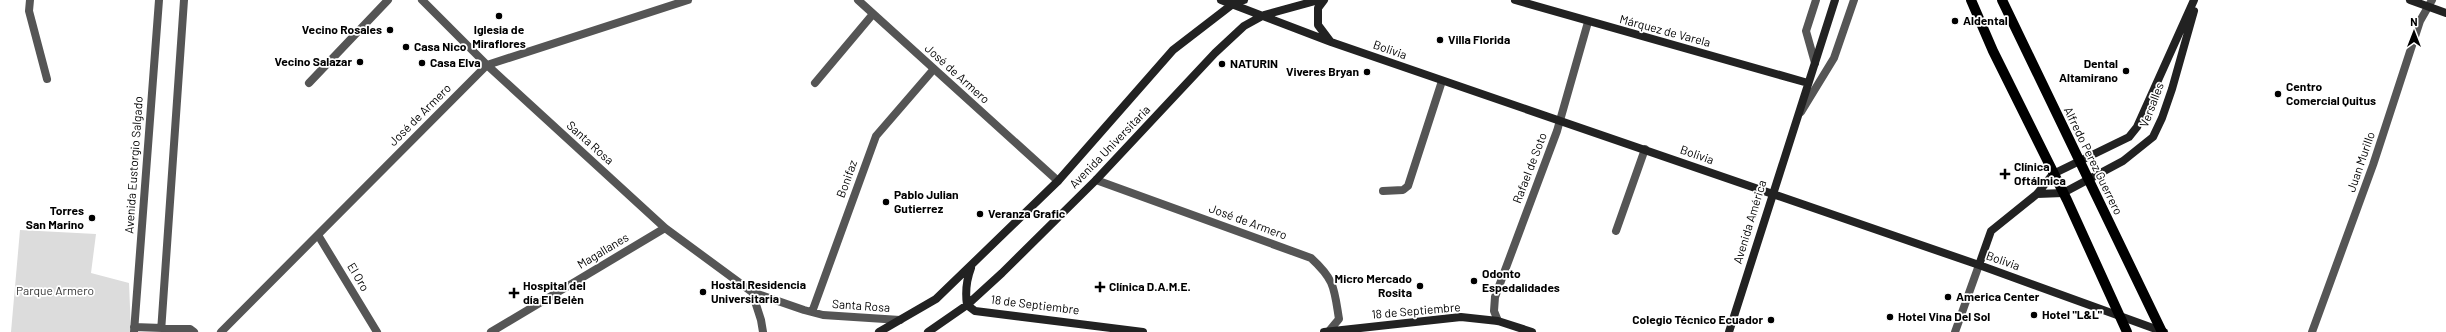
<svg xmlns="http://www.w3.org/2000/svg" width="2446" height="332" font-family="Barlow,sans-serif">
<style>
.green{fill:#dcdcdc}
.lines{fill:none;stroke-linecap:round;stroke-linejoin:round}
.street{stroke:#555;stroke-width:8}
.secondary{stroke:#222;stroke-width:8}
.primary{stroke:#000;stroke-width:10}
.poi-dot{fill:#000;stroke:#fff;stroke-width:1.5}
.labels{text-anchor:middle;stroke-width:3.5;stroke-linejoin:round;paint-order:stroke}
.poi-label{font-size:12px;font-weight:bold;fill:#000;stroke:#fff;text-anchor:start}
.street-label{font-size:12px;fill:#000;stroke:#fff}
.park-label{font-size:12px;fill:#333;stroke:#fff}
</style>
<rect width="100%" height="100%" fill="#fff"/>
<path class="green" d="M 20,230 L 96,234 L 91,273 L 129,283 L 131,332 L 11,332 Z"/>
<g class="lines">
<path class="street" d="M 30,0 L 29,11 L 47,79
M 422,0 L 487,65 L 665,228 L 752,292 L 804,310 L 823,315 L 900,320
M 858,0 L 1058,181
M 1815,63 L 1806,31 L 1816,0
M 309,83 L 388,0
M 815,83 L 873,14
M 1801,112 L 1834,58 L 1854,0
M 1096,180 L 1311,258 C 1335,280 1334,288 1339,319 L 1329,331
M 1383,191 L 1403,190 L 1408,186 L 1442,81
M 1616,231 L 1645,149
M 318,235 L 377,332
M 752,292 L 761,320 L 763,332
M 812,312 L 876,136 L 933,70
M 1498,321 L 1494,311 L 1495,297 L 1557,131 L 1588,22
M 134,327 L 190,329 L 194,332
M 134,332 L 159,0
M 161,332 L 184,0
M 221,332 L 487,65 L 688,0
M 491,332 L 665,228
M 1955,332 L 1979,265
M 2312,332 L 2373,165 L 2420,21 L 2432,0"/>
<path class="secondary" d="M 1221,0 L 1331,42 L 1979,265 L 2164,332
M 1324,0 L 1318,8 L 1318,25 L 1330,41
M 1515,0 L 1808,83
M 2410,0 L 2446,13
M 2037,194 L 2063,193 L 2123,161 L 2153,137 L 2162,118 L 2172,89 L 2194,11
M 1979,265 L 1991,231 L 2037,194 L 2053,174 L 2129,137 L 2137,127 L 2194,0
M 971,268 C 966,281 965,291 967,305 L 975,311 L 1143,332
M 879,332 L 936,299 L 1058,181 L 1173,50 L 1234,3 L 1244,0
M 928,332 L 967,305 L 1002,273 L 1096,180 L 1215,53 L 1244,26 L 1264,15 L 1319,0
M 1324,332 L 1461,317 L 1498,321 L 1532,332
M 1729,332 L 1835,0"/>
<path class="primary" d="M 1971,0 L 1993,51 L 2067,200 L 2127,332
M 2002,0 L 2162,332"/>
</g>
<g class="poi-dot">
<circle cx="499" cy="16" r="4"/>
<circle cx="1955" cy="21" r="4"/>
<circle cx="390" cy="30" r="4"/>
<circle cx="1440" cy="40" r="4"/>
<circle cx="406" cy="47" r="4"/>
<circle cx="360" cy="62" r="4"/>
<circle cx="422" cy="63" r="4"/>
<circle cx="1222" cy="64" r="4"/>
<circle cx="2126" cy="71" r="4"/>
<circle cx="1367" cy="72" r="4"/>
<circle cx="2278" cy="94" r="4"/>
<path d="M2003 168h4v4h4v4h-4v4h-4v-4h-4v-4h4z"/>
<circle cx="886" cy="202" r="4"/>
<circle cx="980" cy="214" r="4"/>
<circle cx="92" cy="218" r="4"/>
<circle cx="1474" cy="281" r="4"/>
<circle cx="1420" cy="286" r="4"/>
<path d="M1098 281h4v4h4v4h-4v4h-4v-4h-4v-4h4z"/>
<circle cx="703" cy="292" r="4"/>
<path d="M512 287h4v4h4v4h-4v4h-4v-4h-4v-4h4z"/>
<circle cx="1948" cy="297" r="4"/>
<circle cx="2034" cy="315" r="4"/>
<circle cx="1890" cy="317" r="4"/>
<circle cx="1771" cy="320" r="4"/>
</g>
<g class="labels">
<g class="poi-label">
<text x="1963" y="25">Aldental</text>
<text x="382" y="34" text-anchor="end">Vecino Rosales</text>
<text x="499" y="34" text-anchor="middle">Iglesia de<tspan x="499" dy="14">Miraflores</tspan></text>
<text x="1448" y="44">Villa Florida</text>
<text x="414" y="51">Casa Nico</text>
<text x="352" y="66" text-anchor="end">Vecino Salazar</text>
<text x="430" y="67">Casa Elva</text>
<text x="1230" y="68">NATURIN</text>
<text x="2118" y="68" text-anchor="end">Dental<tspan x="2118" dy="14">Altamirano</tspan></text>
<text x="1359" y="76" text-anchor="end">Viveres Bryan</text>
<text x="2286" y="91">Centro<tspan x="2286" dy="14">Comercial Quitus</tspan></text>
<text x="2014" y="171">Clínica<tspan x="2014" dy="14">Oftálmica</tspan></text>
<text x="894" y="199">Pablo Julian<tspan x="894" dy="14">Gutierrez</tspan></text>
<text x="84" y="215" text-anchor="end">Torres<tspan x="84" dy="14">San Marino</tspan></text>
<text x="988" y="218">Veranza Grafic</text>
<text x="1482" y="278">Odonto<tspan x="1482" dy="14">Espedalidades</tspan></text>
<text x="1412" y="283" text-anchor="end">Micro Mercado<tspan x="1412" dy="14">Rosita</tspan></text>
<text x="711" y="289">Hostal Residencia<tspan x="711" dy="14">Universitaria</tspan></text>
<text x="523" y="290">Hospital del<tspan x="523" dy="14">día El Belėn</tspan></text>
<text x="1109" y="291">Clínica D.A.M.E.</text>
<text x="1956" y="301">America Center</text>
<text x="2042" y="319">Hotel "L&amp;L"</text>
<text x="1898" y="321">Hotel Vina Del Sol</text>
<text x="1763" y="324" text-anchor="end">Colegio Técnico Ecuador</text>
</g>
<g class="street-label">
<text transform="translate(1665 31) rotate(15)" y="4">Márquez de Varela</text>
<text transform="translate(1390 50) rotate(19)" y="4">Bolivia</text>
<text transform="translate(957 74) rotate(42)" y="4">José de Armero</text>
<text transform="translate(2152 105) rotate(-69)" y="4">Versalles</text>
<text transform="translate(420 115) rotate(-45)" y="4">José de Armero</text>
<text transform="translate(590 143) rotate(42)" y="4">Santa Rosa</text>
<text transform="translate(1110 147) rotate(-46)" y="4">Avenida Universitaria</text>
<text transform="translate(1697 155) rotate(19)" y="4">Bolivia</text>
<text transform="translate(2093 161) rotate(64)" y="4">Alfredo Perez Guerrero</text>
<text transform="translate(2361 162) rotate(-71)" y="4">Juan Murillo</text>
<text transform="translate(134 165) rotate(-86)" y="4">Avenida Eustorgio Salgado</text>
<text transform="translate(1530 168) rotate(-69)" y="4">Rafael de Soto</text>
<text transform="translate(847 179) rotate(-70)" y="4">Bonifaz</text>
<text transform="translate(1248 222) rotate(20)" y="4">José de Armero</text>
<text transform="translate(1750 222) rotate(-73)" y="4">Avenida América</text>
<text transform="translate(603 251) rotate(-31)" y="4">Magallanes</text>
<text transform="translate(2003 261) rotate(19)" y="4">Bolivia</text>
<text transform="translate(358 277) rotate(59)" y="4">El Oro</text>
<text transform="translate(1035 305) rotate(7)" y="4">18 de Septiembre</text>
<text transform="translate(861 306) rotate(4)" y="4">Santa Rosa</text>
<text transform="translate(1416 311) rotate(-5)" y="4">18 de Septiembre</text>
</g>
<g class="park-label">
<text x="55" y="295">Parque Armero</text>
</g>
</g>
<g transform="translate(2414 32)" stroke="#ffffff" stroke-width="3" paint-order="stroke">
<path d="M0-3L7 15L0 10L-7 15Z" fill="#000000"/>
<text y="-6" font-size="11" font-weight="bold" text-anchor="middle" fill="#000000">N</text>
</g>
</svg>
